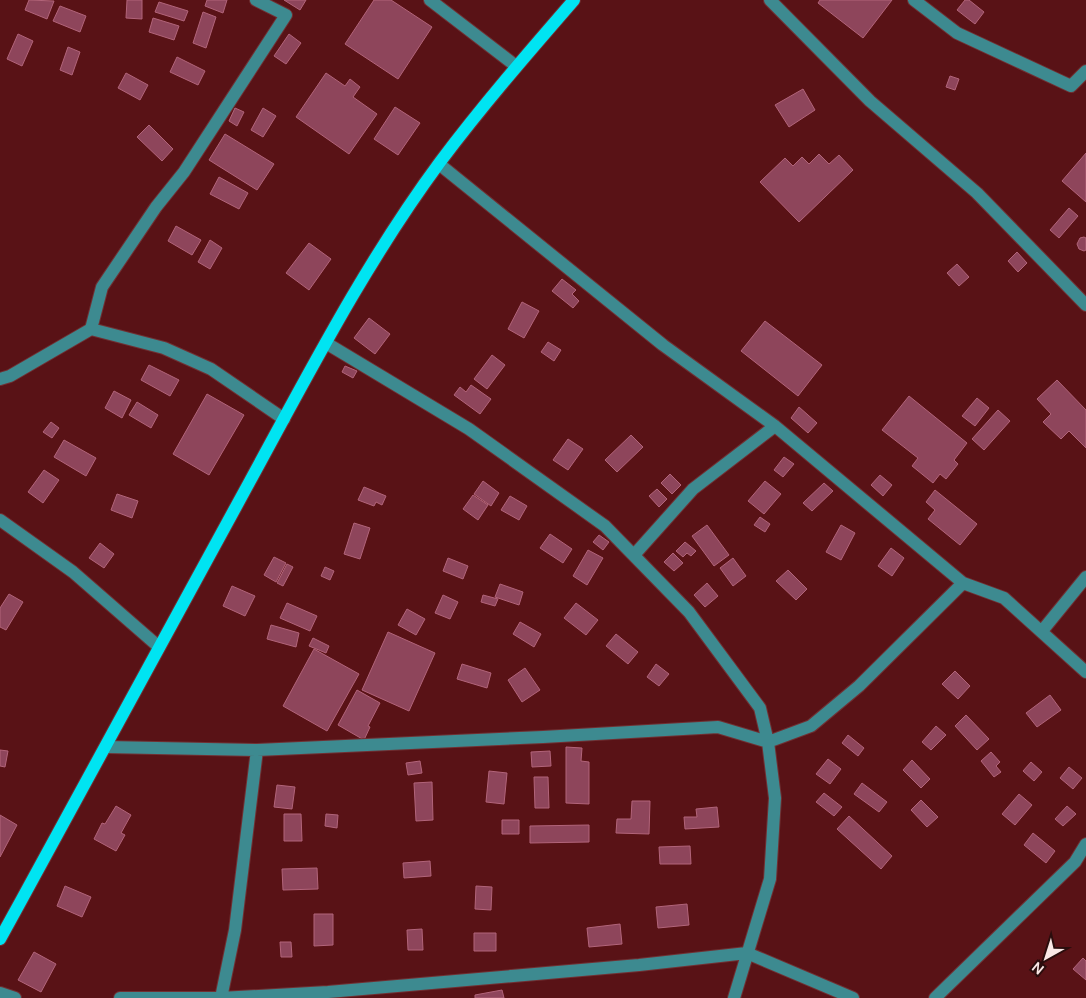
<svg xmlns="http://www.w3.org/2000/svg" width="1086" height="998" font-family="Manrope,sans-serif">
<style>
.building{fill:#8e455b;stroke:#b2647a}
.lines{fill:none;stroke-linecap:round;stroke-linejoin:round}
.minor-casing{stroke:#703033;stroke-width:14}
.major-casing{stroke:#703033;stroke-width:14}
.minor{stroke:#3d8a90;stroke-width:12}
.major{stroke:#00e4f2;stroke-width:12}
</style>
<rect width="100%" height="100%" fill="#591216"/>
<path class="building" d="M 29,0 L 54,1 L 47,19 L 25,10 Z
M 127,0 L 142,0 L 142,19 L 126,18 Z
M 207,0 L 227,0 L 223,13 L 205,6 Z
M 284,0 L 306,0 L 300,10 Z
M 374,0 L 391,0 L 432,27 L 398,79 L 345,44 Z
M 820,0 L 892,0 L 863,38 L 818,3 Z
M 965,0 L 969,0 L 984,12 L 975,24 L 957,10 Z
M 159,2 L 188,11 L 184,21 L 155,12 Z
M 60,6 L 86,16 L 80,32 L 53,21 Z
M 203,12 L 216,17 L 206,48 L 193,43 Z
M 153,18 L 179,26 L 174,40 L 149,32 Z
M 18,34 L 33,41 L 22,66 L 7,59 Z
M 289,34 L 301,43 L 286,64 L 274,56 Z
M 68,47 L 80,52 L 72,75 L 60,70 Z
M 177,57 L 205,71 L 198,85 L 170,72 Z
M 126,73 L 148,85 L 140,100 L 118,88 Z
M 326,73 L 345,86 L 350,79 L 360,87 L 353,97 L 377,114 L 349,154 L 296,117 Z
M 950,76 L 959,79 L 955,90 L 946,87 Z
M 803,89 L 815,110 L 789,127 L 775,105 Z
M 395,107 L 420,123 L 398,155 L 374,139 Z
M 235,108 L 244,112 L 237,126 L 229,121 Z
M 263,108 L 276,116 L 263,137 L 251,130 Z
M 149,125 L 173,149 L 162,161 L 137,137 Z
M 225,134 L 274,164 L 257,190 L 209,160 Z
M 1086,153 L 1086,202 L 1062,181 Z
M 819,154 L 829,164 L 839,155 L 853,170 L 799,222 L 760,182 L 785,158 L 793,166 L 802,157 L 809,164 Z
M 219,177 L 248,193 L 239,209 L 210,194 Z
M 1069,208 L 1078,216 L 1059,238 L 1050,230 Z
M 176,226 L 201,240 L 192,255 L 168,241 Z
M 1084,237 L 1086,238 L 1086,250 L 1084,251 L 1079,249 L 1077,244 L 1080,238 Z
M 210,240 L 222,248 L 210,269 L 198,262 Z
M 309,243 L 331,259 L 309,290 L 286,273 Z
M 1017,252 L 1027,263 L 1018,272 L 1008,261 Z
M 957,264 L 969,277 L 959,286 L 947,273 Z
M 562,279 L 576,290 L 572,294 L 579,301 L 573,308 L 552,291 Z
M 522,302 L 539,311 L 524,338 L 508,329 Z
M 369,318 L 390,334 L 375,354 L 354,338 Z
M 765,321 L 822,365 L 798,396 L 741,351 Z
M 548,342 L 561,350 L 554,361 L 541,352 Z
M 492,355 L 505,365 L 487,389 L 474,379 Z
M 149,365 L 179,380 L 170,396 L 141,380 Z
M 345,366 L 357,371 L 353,378 L 342,372 Z
M 1057,380 L 1086,410 L 1086,448 L 1069,431 L 1061,439 L 1043,422 L 1051,414 L 1037,399 Z
M 471,385 L 491,399 L 480,414 L 454,395 L 460,387 L 466,392 Z
M 114,391 L 131,400 L 122,418 L 105,408 Z
M 207,394 L 244,415 L 209,475 L 173,454 Z
M 909,396 L 967,443 L 954,460 L 958,464 L 946,479 L 940,474 L 933,483 L 912,466 L 918,458 L 882,430 Z
M 977,398 L 989,408 L 975,426 L 962,416 Z
M 137,402 L 158,415 L 151,428 L 129,415 Z
M 799,407 L 817,423 L 808,433 L 791,418 Z
M 998,410 L 1010,421 L 984,450 L 972,439 Z
M 51,422 L 59,428 L 52,438 L 43,432 Z
M 631,435 L 643,447 L 617,472 L 605,460 Z
M 568,439 L 583,449 L 568,470 L 553,460 Z
M 64,440 L 96,458 L 86,476 L 54,457 Z
M 784,457 L 794,464 L 783,477 L 774,470 Z
M 44,470 L 59,480 L 43,503 L 28,492 Z
M 670,474 L 681,485 L 672,494 L 661,483 Z
M 880,475 L 892,485 L 883,496 L 871,485 Z
M 483,481 L 499,493 L 491,506 L 474,494 Z
M 765,481 L 781,494 L 764,514 L 748,501 Z
M 824,483 L 833,491 L 812,511 L 803,503 Z
M 364,487 L 386,496 L 382,505 L 376,502 L 374,506 L 358,500 Z
M 657,489 L 667,499 L 659,507 L 649,496 Z
M 935,490 L 977,524 L 960,545 L 928,519 L 935,510 L 926,502 Z
M 117,494 L 138,501 L 132,518 L 111,510 Z
M 473,495 L 488,505 L 478,520 L 463,509 Z
M 510,496 L 527,506 L 519,520 L 501,510 Z
M 760,517 L 770,524 L 765,532 L 754,525 Z
M 354,523 L 370,528 L 360,559 L 344,554 Z
M 707,525 L 729,555 L 714,566 L 692,536 Z
M 841,525 L 855,533 L 841,560 L 826,552 Z
M 550,534 L 572,549 L 563,563 L 540,548 Z
M 599,535 L 609,542 L 603,550 L 593,542 Z
M 685,542 L 696,551 L 691,556 L 687,553 L 683,557 L 676,551 Z
M 100,543 L 114,554 L 104,568 L 89,558 Z
M 891,548 L 904,558 L 892,576 L 878,566 Z
M 588,550 L 603,558 L 587,585 L 573,576 Z
M 673,553 L 683,563 L 674,571 L 664,562 Z
M 274,557 L 286,563 L 276,582 L 264,575 Z
M 448,558 L 468,566 L 463,579 L 443,571 Z
M 733,558 L 746,576 L 733,586 L 720,568 Z
M 287,564 L 293,567 L 283,586 L 277,583 Z
M 325,567 L 334,571 L 330,580 L 321,576 Z
M 788,570 L 807,589 L 796,600 L 776,581 Z
M 707,583 L 718,596 L 705,607 L 694,595 Z
M 500,584 L 523,592 L 519,605 L 495,597 Z
M 232,586 L 255,596 L 245,616 L 223,606 Z
M 9,594 L 23,602 L 6,630 L 0,627 L 0,608 Z
M 443,595 L 458,602 L 450,619 L 435,613 Z
M 483,595 L 498,599 L 495,606 L 481,602 Z
M 287,603 L 317,616 L 310,631 L 280,618 Z
M 576,603 L 598,620 L 586,635 L 564,618 Z
M 407,609 L 425,619 L 416,635 L 398,625 Z
M 520,622 L 541,634 L 534,647 L 513,634 Z
M 271,625 L 299,633 L 296,647 L 267,639 Z
M 388,632 L 435,653 L 409,711 L 362,690 Z
M 616,634 L 638,652 L 628,664 L 606,646 Z
M 313,638 L 329,646 L 326,653 L 309,646 Z
M 314,649 L 359,674 L 327,731 L 283,706 Z
M 462,664 L 491,673 L 487,688 L 457,679 Z
M 656,664 L 669,674 L 659,686 L 647,677 Z
M 525,668 L 540,690 L 522,702 L 508,680 Z
M 955,671 L 970,686 L 958,699 L 942,684 Z
M 357,690 L 380,703 L 368,726 L 370,727 L 364,740 L 338,725 Z
M 1050,695 L 1061,710 L 1037,727 L 1026,713 Z
M 966,715 L 989,739 L 977,750 L 955,726 Z
M 936,726 L 946,735 L 931,750 L 922,742 Z
M 848,735 L 864,748 L 858,756 L 842,743 Z
M 566,747 L 582,748 L 581,761 L 589,762 L 589,804 L 566,803 Z
M 0,750 L 8,751 L 5,767 L 0,766 Z
M 550,751 L 551,766 L 532,767 L 531,752 Z
M 991,752 L 1000,762 L 996,766 L 1001,772 L 994,777 L 981,761 Z
M 828,759 L 841,769 L 830,784 L 816,774 Z
M 912,760 L 930,779 L 921,788 L 903,770 Z
M 420,761 L 422,773 L 408,775 L 406,763 Z
M 1031,762 L 1042,772 L 1034,781 L 1023,771 Z
M 1069,767 L 1082,778 L 1073,789 L 1060,778 Z
M 489,771 L 507,773 L 504,804 L 486,802 Z
M 534,777 L 548,777 L 549,808 L 535,808 Z
M 432,782 L 433,820 L 416,821 L 414,783 Z
M 862,783 L 887,802 L 879,812 L 854,794 Z
M 277,785 L 295,787 L 292,809 L 274,807 Z
M 824,793 L 842,807 L 834,816 L 816,802 Z
M 1019,794 L 1032,805 L 1015,825 L 1002,814 Z
M 921,800 L 938,817 L 927,827 L 911,810 Z
M 632,801 L 650,801 L 649,834 L 616,833 L 617,819 L 631,819 Z
M 116,806 L 131,815 L 121,833 L 125,835 L 116,851 L 94,839 L 102,823 L 105,824 Z
M 1067,806 L 1076,814 L 1063,826 L 1055,819 Z
M 717,807 L 719,827 L 685,829 L 684,817 L 697,817 L 696,809 Z
M 284,814 L 301,814 L 302,841 L 284,841 Z
M 326,814 L 338,815 L 337,828 L 325,826 Z
M 0,815 L 17,825 L 0,857 Z
M 849,816 L 892,856 L 881,869 L 837,829 Z
M 502,820 L 519,820 L 519,834 L 502,834 Z
M 589,825 L 589,842 L 530,843 L 530,826 Z
M 1033,833 L 1055,851 L 1046,863 L 1024,845 Z
M 690,846 L 691,864 L 660,864 L 659,847 Z
M 430,861 L 431,876 L 404,878 L 403,863 Z
M 317,868 L 318,889 L 283,890 L 282,869 Z
M 65,886 L 91,897 L 82,917 L 57,906 Z
M 476,886 L 492,887 L 491,910 L 475,909 Z
M 687,904 L 689,925 L 658,928 L 656,907 Z
M 314,914 L 333,914 L 333,945 L 314,946 Z
M 620,924 L 622,944 L 589,947 L 587,928 Z
M 422,929 L 423,950 L 408,950 L 407,930 Z
M 474,933 L 496,933 L 496,951 L 474,951 Z
M 280,942 L 291,942 L 292,957 L 281,957 Z
M 34,952 L 56,964 L 41,992 L 18,980 Z
M 1083,958 L 1086,961 L 1086,980 L 1073,969 Z
M 502,990 L 504,998 L 475,998 L 475,995 Z"/>
<g class="lines">
<g class="minor-casing">
<path id="minor" d="M 430,0 L 516,66
M 770,0 L 870,101 L 977,193 L 1086,305
M 914,0 L 957,33 L 1071,86 L 1086,71
M 439,164 L 663,345 L 775,426 L 963,583 L 1004,598 L 1086,672
M 91,329 L 102,287 L 156,207 L 184,172 L 286,15 L 256,0
M 326,343 L 469,429 L 605,526 L 689,612 L 760,708 L 768,742 L 775,798 L 770,879 L 734,998
M 0,379 L 10,376 L 91,329 L 164,348 L 211,369 L 284,419
M 0,520 L 73,572 L 159,647
M 634,555 L 693,489 L 775,426
M 1042,631 L 1086,577
M 106,747 L 257,750 L 543,737 L 718,727 L 768,742 L 811,726 L 859,686 L 963,583
M 0,993 L 15,998
M 120,998 L 221,998 L 328,992 L 639,965 L 747,953 L 853,998
M 221,998 L 235,930 L 257,750
M 935,998 L 1075,862 L 1086,844"/>
</g>
<g class="major-casing">
<path id="major" d="M 0,939 C 84,787 166,634 250,481 C 309,373 366,262 440,162 C 482,106 528,53 574,0"/>
</g>
<use href="#minor" class="minor"/>
<use href="#major" class="major"/>
</g>
<g transform="translate(1046 958) rotate(219)" stroke="#2b0d0d" stroke-width="4" paint-order="stroke">
<path d="M0-4L9 19L0 12L-9 19Z" fill="#fae8e6"/>
<text y="-8" font-size="14" font-weight="bold" text-anchor="middle" fill="#fae8e6">N</text>
</g>
</svg>
